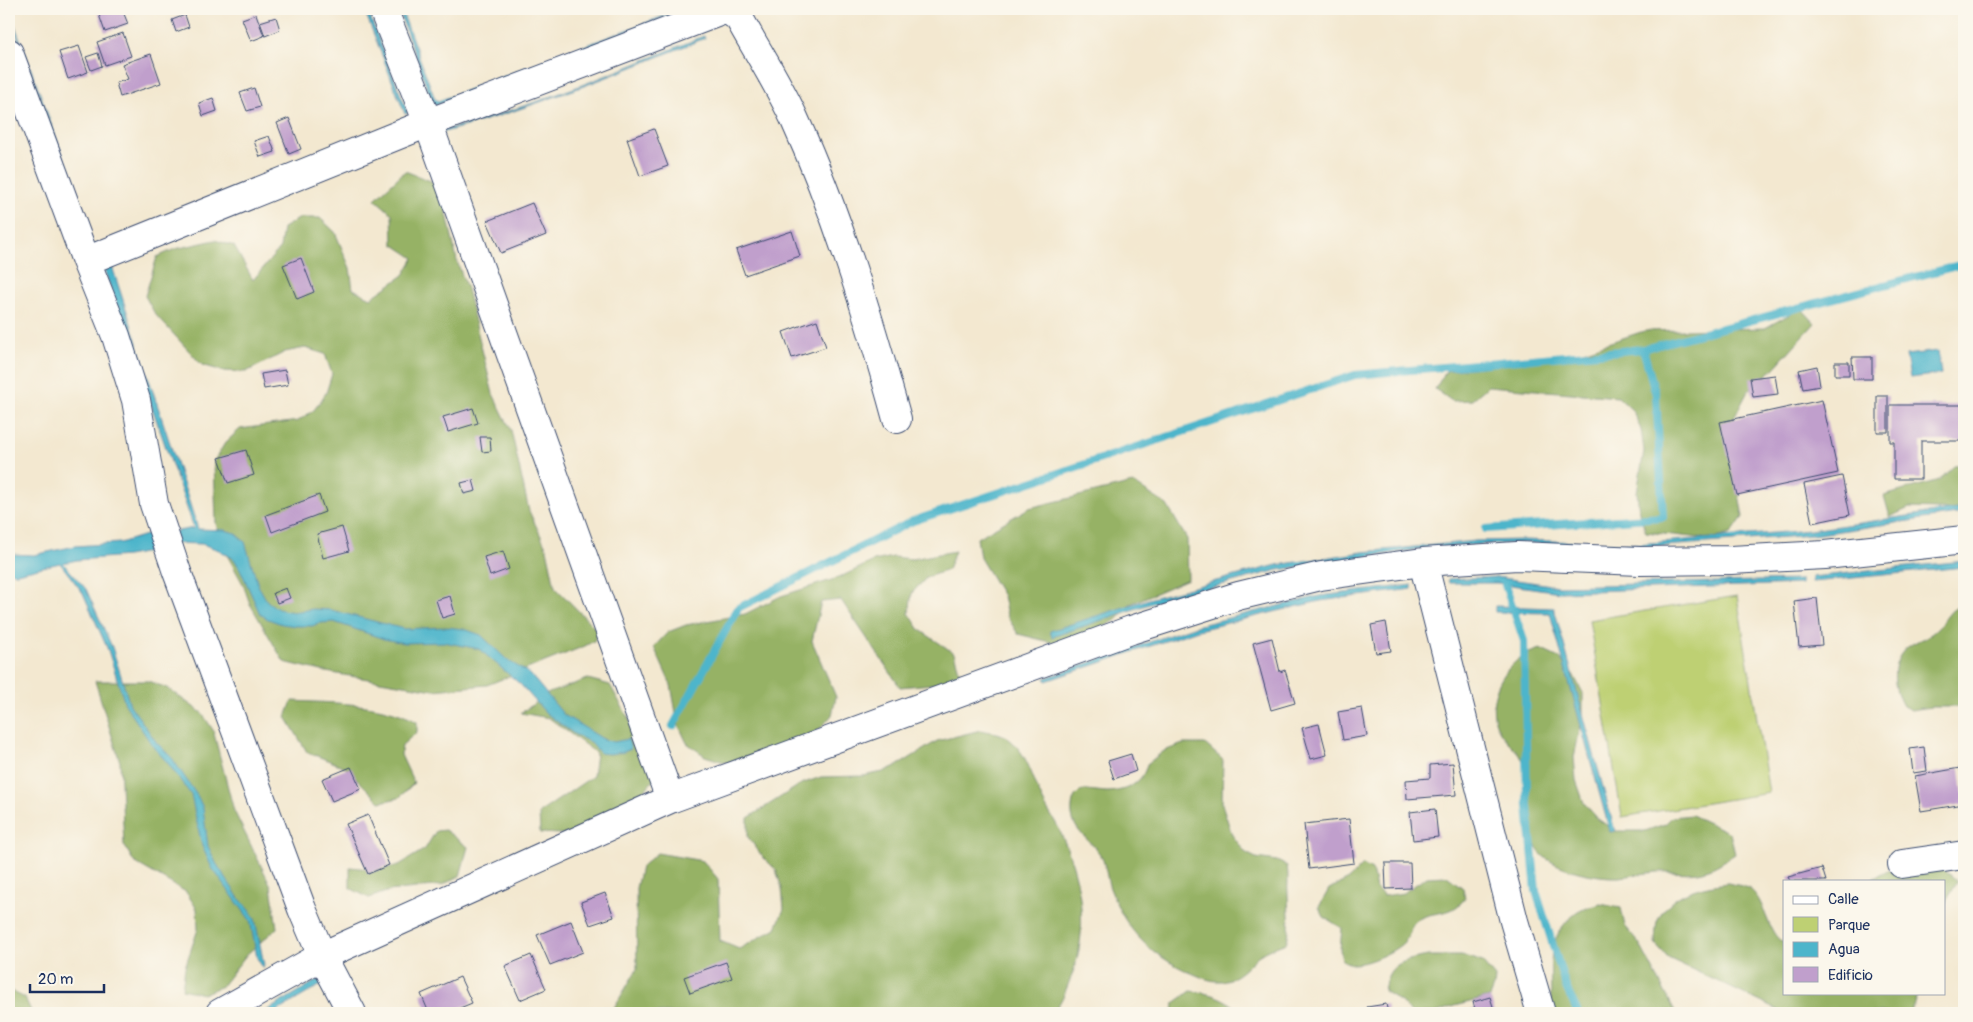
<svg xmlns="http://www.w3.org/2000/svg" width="1973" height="1022" font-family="Pangolin,sans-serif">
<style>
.green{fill:#bed073;stroke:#6c8068}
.forest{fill:#96b265;stroke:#587062}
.water{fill:#4db5cb;stroke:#347294}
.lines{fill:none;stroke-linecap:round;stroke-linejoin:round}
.stream{stroke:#4db5cb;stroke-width:8}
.building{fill:#c09fcc}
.minor-casing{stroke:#3b4b6f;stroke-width:30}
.minor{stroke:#fff;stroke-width:28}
</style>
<rect width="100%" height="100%" fill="#fbf7ec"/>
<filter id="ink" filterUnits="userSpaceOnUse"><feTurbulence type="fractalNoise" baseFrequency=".02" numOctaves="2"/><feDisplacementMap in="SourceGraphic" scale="10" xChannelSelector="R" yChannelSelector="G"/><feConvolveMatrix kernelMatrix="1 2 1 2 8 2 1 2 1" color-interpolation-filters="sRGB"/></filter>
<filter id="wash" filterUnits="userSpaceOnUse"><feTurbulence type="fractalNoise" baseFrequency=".0096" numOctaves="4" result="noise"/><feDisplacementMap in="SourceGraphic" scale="20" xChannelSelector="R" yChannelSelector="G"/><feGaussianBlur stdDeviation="1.12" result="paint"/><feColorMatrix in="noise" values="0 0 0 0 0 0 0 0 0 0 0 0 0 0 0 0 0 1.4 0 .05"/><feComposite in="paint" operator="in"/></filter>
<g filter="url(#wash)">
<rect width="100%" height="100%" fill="#f3e8d0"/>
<path class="green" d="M 1737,596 L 1769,793 L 1622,817 L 1589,620 Z"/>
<path class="forest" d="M 405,171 L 441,185 L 457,261 L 467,289 L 493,394 L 511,430 L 529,511 L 547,549 L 555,587 L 598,631 L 594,641 L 585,646 L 487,685 L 434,690 L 326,672 L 284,662 L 250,604 L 243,584 L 222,546 L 216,524 L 214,461 L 225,443 L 240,429 L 298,421 L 314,410 L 326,393 L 332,374 L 325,354 L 305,348 L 285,352 L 246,372 L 223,371 L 202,365 L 155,314 L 145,296 L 157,257 L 175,249 L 215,240 L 234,246 L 253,280 L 280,248 L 283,228 L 300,218 L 320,218 L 335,232 L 350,268 L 353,289 L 371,298 L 404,275 L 414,258 L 393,244 L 392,214 L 375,199 Z
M 1801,308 L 1815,323 L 1773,369 L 1748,391 L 1734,418 L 1736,477 L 1743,517 L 1731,534 L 1710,539 L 1646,532 L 1639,512 L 1637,492 L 1644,451 L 1641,430 L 1633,411 L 1618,397 L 1488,386 L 1472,400 L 1452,401 L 1435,389 L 1446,371 L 1565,357 L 1644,331 L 1765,328 Z
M 1964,465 L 1964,510 L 1909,508 L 1890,517 L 1884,496 L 1939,480 L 1954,466 Z
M 1133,483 L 1167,505 L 1187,539 L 1188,579 L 1130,604 L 1116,620 L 1079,641 L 1058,644 L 1018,634 L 1007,616 L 1003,596 L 980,558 L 977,538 L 1029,508 Z
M 955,551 L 948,570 L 927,577 L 912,593 L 909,613 L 920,630 L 954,653 L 960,674 L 942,683 L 900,687 L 841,600 L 821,602 L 812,641 L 836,697 L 832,715 L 819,730 L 746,769 L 705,756 L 687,743 L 678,724 L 671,685 L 654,647 L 668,632 L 686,625 L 745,614 L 781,596 L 838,578 L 874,561 L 893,557 L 912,559 Z
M 1964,605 L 1964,707 L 1931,707 L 1911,710 L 1903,706 C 1890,683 1890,654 1916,642 C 1923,638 1930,636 1936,630 C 1947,620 1948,608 1964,605 Z
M 1540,649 L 1559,658 L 1573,674 L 1583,693 L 1583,715 L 1574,757 L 1576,780 L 1584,803 L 1598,819 L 1615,831 L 1645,831 L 1665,824 L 1672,817 L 1692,815 L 1730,833 L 1735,854 C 1724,861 1712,870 1698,872 C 1684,874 1670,871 1656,872 C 1644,873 1631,876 1619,877 C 1597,878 1550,869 1538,850 C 1521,823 1534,793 1525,765 C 1520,751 1507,743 1500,732 C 1485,707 1497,675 1520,658 C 1525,654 1534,651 1540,649 Z
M 588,679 L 610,685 L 659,773 L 633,805 L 581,835 L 540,833 L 539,813 L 593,776 L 596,753 L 549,718 L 521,713 L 549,693 Z
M 95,681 L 148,681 L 167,688 L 202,713 L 213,730 L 234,811 L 271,886 L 277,928 L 247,954 L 222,986 L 203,994 L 182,989 L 185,967 L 198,929 L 197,909 L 186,892 L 134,862 L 124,845 L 120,762 Z
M 292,701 C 330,703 384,702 417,722 L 417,732 L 402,745 L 401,755 L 414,783 L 399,798 L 380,802 L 345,767 L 307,752 L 286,717 Z
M 981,730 C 988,732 997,732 1003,735 C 1028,749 1032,780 1044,803 C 1048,812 1055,820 1059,829 C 1081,877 1091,929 1070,980 C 1065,992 1061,1004 1052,1013 L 608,1013 L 615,1006 L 637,969 L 636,888 L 641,867 L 657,853 L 703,861 L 718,879 L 720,941 L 739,949 L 776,928 L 784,909 L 782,889 L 776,870 L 762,856 L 748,837 L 748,818 L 801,784 L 821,777 L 863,776 L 883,772 L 902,763 L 937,741 Z
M 1183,744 L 1205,744 L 1223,760 L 1222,804 L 1232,835 L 1246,853 L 1256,858 L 1277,861 L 1287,866 C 1289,876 1287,885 1288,895 C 1288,912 1292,927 1286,943 C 1276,947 1266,950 1258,956 C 1247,966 1238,979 1221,981 C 1210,982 1199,976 1189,972 C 1151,955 1127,932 1112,893 C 1107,883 1107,871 1103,860 C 1094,839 1069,833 1072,807 C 1074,783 1093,792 1108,792 C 1127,791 1143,783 1147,764 L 1164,751 Z
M 445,830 L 468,847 L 460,876 L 442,885 L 389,891 L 369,898 L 350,888 L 350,867 L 380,870 L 399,865 L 425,849 L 436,831 Z
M 1902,864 L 1940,867 L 1958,881 L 1944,905 L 1944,881 L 1868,881 Z
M 1363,865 L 1372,870 L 1376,889 L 1384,896 L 1403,893 L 1427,877 L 1447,876 L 1463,888 L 1465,898 C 1451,918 1435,909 1417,920 C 1409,926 1411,933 1406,940 C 1397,951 1368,964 1353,964 C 1350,964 1346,962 1342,960 L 1340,949 L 1342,928 L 1324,917 L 1319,907 L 1329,889 L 1349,879 Z
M 1728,883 C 1734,885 1742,885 1748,888 C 1766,898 1766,934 1784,943 L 1784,993 L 1918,993 L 1910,1013 L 1784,1013 L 1668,958 L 1655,943 C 1656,936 1655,926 1658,920 C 1671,892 1701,886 1728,883 Z
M 1600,904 L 1621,908 L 1625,926 L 1639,943 L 1676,1013 L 1550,1013 C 1554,976 1540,938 1578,912 C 1584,908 1593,907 1600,904 Z
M 1428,956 L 1461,956 L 1472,958 L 1482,962 L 1495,977 L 1494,987 L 1490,997 L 1454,1006 L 1436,1013 L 1411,1013 L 1401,1002 L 1384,991 C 1388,962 1403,961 1428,956 Z
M 9,990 L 25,998 L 32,1013 L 9,1013 Z
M 1191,991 C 1212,994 1226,997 1240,1013 L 1173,1013 L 1174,1003 Z"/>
<path class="water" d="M 9,9 L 87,221 L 85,222 L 9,14 Z
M 364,9 L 367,9 L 408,113 L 405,114 Z
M 398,9 L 401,9 L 435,99 L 438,101 L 682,9 L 687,9 L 434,106 Z
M 704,36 L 705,38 C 618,73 531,109 441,133 L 440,131 C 531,108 618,71 704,36 Z
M 109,257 L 198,529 L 225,530 L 235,533 L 245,542 L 258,585 L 267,601 L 278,609 L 293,612 L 313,609 L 331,610 L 404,629 L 445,627 L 464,629 L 481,635 L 507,660 L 530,674 L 564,715 L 603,739 L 614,742 L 628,739 L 631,749 L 624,752 L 609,754 L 600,753 L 590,742 L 574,734 L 546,713 L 520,684 L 479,649 L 444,642 L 404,643 L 384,639 L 334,622 L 321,623 L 312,626 L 296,626 L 282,624 L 268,619 L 260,614 L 240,569 L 234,559 L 219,550 L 202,544 L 169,543 L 167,533 L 194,528 L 101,261 Z
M 1938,351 L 1941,374 L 1910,378 L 1906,355 Z
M 1964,508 L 1964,513 L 1812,535 L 1747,540 L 1637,548 L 1524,543 L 1475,545 L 1419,549 L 1364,557 L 1278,570 L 1152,603 L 1052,637 L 1050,631 L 1152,598 L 1277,565 L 1363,552 L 1475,541 L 1524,540 L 1637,544 L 1811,530 Z
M 149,534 L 155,551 L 127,556 L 77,560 L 63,563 L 86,589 L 112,647 L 130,705 L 157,743 L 172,758 L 198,797 L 203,808 L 208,846 L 216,863 L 238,897 L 250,910 L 255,919 L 264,965 L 263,968 L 257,958 L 250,920 L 212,868 L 202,846 L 191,795 L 167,762 L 154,748 L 125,704 L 108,650 L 83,593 L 60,563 L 17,573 L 9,572 L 9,554 L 34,555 L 75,546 L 120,543 Z
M 1964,561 L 1964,567 L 1812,582 L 1812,577 Z
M 1496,577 L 1558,586 L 1801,580 L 1801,584 L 1560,592 L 1497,583 L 1449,583 L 1448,579 Z
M 1412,585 L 1412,589 L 1320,601 L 1198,630 L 1046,681 L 1045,678 L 1196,626 L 1320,596 Z
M 1495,606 L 1554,608 L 1615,831 L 1610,832 L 1550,613 L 1495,612 Z
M 321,978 L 326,982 L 274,1013 L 263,1013 Z"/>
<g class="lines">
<path class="stream" d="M 1486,529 L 1663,517 L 1656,395 L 1643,349
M 1505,585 L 1524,641 L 1527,795 L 1536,891 L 1566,987 L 1578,1013
M 673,726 L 738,608 L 913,521 L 1355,375 L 1643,349 L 1964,264"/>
</g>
<g id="blocks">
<path class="building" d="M 97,9 L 122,9 L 128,24 L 105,32 Z
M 256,14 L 264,36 L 251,41 L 242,19 Z
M 185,15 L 189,27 L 176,32 L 172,20 Z
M 276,17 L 280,30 L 265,36 L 260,22 Z
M 123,33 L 131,56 L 105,65 L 97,42 Z
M 79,46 L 88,72 L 68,79 L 59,52 Z
M 98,53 L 102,66 L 91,70 L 86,57 Z
M 151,54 L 161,83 L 120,97 L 116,83 L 128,79 L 122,64 Z
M 254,88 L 260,107 L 247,111 L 240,93 Z
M 213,98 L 217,111 L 203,116 L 199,103 Z
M 289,118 L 301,149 L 289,154 L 277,123 Z
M 654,129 L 668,166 L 640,176 L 627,139 Z
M 269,136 L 275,152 L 260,157 L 254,141 Z
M 532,203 L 546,235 L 501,253 L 487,221 Z
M 792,231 L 800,256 L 745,275 L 736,250 Z
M 301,258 L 314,292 L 297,299 L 283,265 Z
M 817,320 L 826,347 L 792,358 L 783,332 Z
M 1852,357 L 1872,357 L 1872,379 L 1853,379 Z
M 1835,362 L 1849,362 L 1849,375 L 1835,375 Z
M 1817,366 L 1820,386 L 1803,389 L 1799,370 Z
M 285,370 L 288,385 L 264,389 L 261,374 Z
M 1775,375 L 1778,394 L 1753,397 L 1750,378 Z
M 1877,396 L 1888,396 L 1888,432 L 1877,432 Z
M 1822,400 L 1838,473 L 1737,495 L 1720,422 Z
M 1890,405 L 1964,405 L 1964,441 L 1921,441 L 1921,479 L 1894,479 L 1894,442 L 1890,442 Z
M 473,408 L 478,423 L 448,432 L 443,417 Z
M 480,437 L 490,437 L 491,451 L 482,452 Z
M 246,450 L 254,475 L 228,483 L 219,458 Z
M 1842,476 L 1850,515 L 1812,523 L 1804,484 Z
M 473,480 L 476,491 L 464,494 L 461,483 Z
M 319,495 L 325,512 L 272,532 L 266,515 Z
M 342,527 L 349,551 L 323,558 L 317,534 Z
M 503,551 L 509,569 L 490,576 L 484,557 Z
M 286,588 L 290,598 L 277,603 L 273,593 Z
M 450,596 L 455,614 L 442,618 L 436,600 Z
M 1817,598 L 1822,645 L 1799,647 L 1794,601 Z
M 1386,622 L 1391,651 L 1376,653 L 1371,625 Z
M 1272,638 L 1280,672 L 1285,670 L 1295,703 L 1271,710 L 1253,643 Z
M 1362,708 L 1367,736 L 1343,740 L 1338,712 Z
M 1319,724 L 1327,755 L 1311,759 L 1302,728 Z
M 1924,747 L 1927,771 L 1913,773 L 1910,749 Z
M 1131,754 L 1136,771 L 1114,779 L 1108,761 Z
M 1453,763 L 1456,795 L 1407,799 L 1406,780 L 1430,778 L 1430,765 Z
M 351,767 L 361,789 L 332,801 L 322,779 Z
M 1960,768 L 1964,804 L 1921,811 L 1915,776 Z
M 1435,809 L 1438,837 L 1413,840 L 1410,812 Z
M 368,815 L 389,865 L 368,874 L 346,824 Z
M 1349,819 L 1354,863 L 1309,869 L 1304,824 Z
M 1385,863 L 1410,863 L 1411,888 L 1386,889 Z
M 1822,868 L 1826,881 L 1790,881 L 1788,877 Z
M 605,893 L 614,917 L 590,925 L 581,902 Z
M 571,921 L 583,952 L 550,965 L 537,935 Z
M 531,955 L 546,989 L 520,1000 L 505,966 Z
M 726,962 L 732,978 L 690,993 L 684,977 Z
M 460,977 L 472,1003 L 448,1013 L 429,1013 L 421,994 Z
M 1490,997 L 1495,1013 L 1462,1013 L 1475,1009 L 1473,1002 Z
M 1386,1004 L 1388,1013 L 1368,1013 L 1367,1007 Z"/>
</g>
</g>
<g filter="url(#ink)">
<use href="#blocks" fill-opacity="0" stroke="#3b4b6f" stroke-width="1"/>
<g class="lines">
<g class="minor-casing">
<path id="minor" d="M 383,9 L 428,123 L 670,799
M 9,53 L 86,261 L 116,336 L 136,400 L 154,504 L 177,572 L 302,909 L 322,956 L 352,1013
M 86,261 L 428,123 L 727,9 L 739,18 C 757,51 778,83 794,118 C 838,215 869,317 897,419
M 1423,562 L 1514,921 L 1541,1013
M 1902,864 L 1964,855
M 220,1013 L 322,956 L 670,799 L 1131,630 L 1238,596 L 1321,576 L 1423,562 L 1517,556 L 1640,561 L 1731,560 L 1825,555 L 1964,540"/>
</g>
<use href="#minor" class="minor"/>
</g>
</g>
<rect width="1973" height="1022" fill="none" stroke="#fbf7ec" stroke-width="30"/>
<rect x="1783" y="880" width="162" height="115" fill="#fbf7ec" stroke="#a1a7b3"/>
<rect x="1793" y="896" width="25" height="8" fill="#ffffff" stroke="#a1a7b3"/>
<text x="1828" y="904" font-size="15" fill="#1b2f5e">Calle</text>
<rect x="1793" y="917" width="25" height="15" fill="#bed073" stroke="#a1a7b3"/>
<text x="1828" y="930" font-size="15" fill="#1b2f5e">Parque</text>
<rect x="1793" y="942" width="25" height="15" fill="#4db5cb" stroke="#a1a7b3"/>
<text x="1828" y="954" font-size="15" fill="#1b2f5e">Agua</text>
<rect x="1793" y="967" width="25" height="15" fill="#c09fcc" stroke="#a1a7b3"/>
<text x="1828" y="980" font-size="15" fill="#1b2f5e">Edificio</text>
<path d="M30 984v8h74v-8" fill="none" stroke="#1b2f5e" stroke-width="2.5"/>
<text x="38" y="984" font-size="15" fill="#1b2f5e" stroke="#fbf7ec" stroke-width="4" paint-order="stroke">20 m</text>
</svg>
